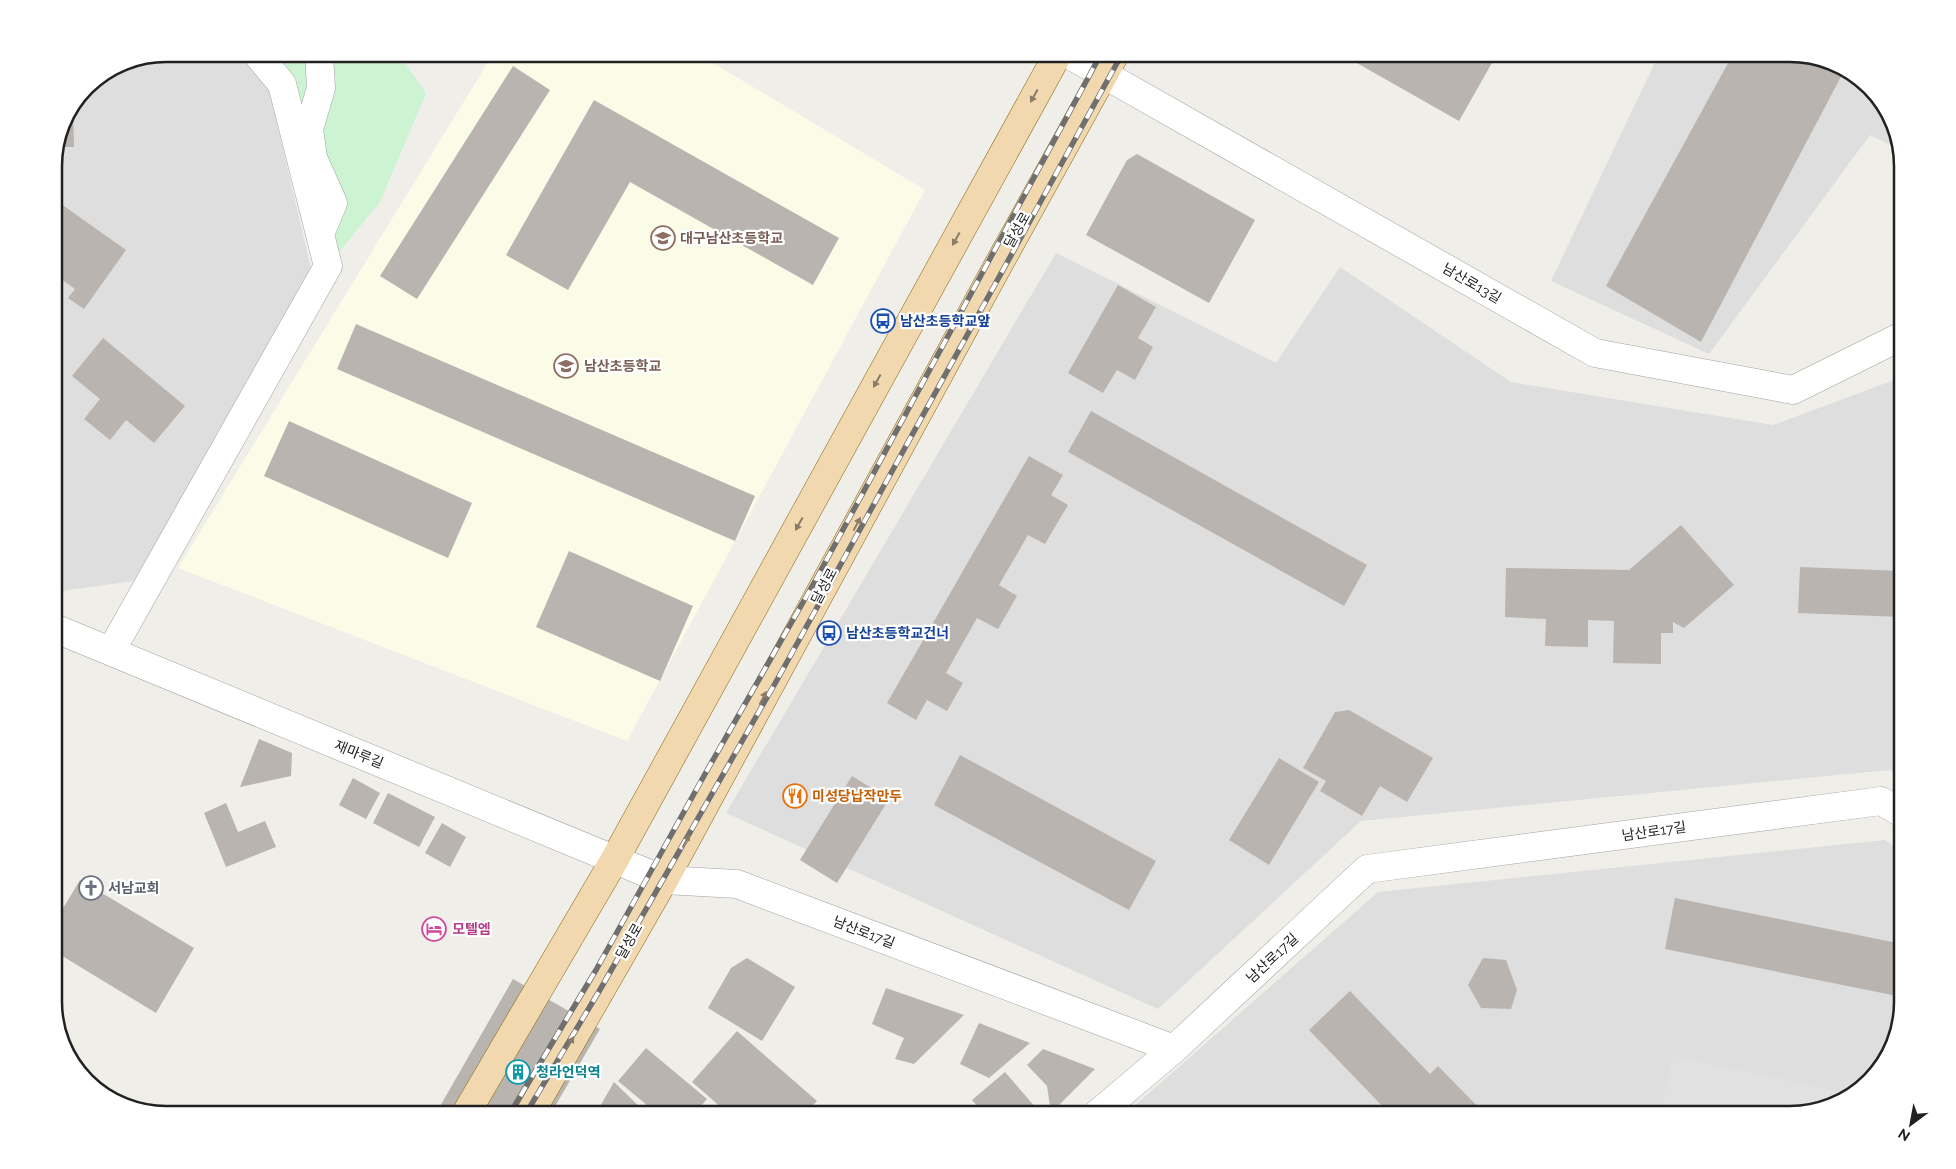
<svg xmlns="http://www.w3.org/2000/svg" width="1956" height="1169" font-family="Raleway,'Noto Sans KR',sans-serif">
<style>
.residential{fill:#dfdede}
.education{fill:#fbfce7}
.park{fill:#cdf4d2}
.parking{fill:#e1e1e1}
.building{fill:#b9b4af}
.lines{fill:none;stroke-linecap:round;stroke-linejoin:round}
.minor-casing{stroke:#a2a2a2;stroke-width:29}
.major-casing{stroke:#8b6a14;stroke-width:29}
.minor{stroke:#fff;stroke-width:28}
.major{stroke:#f1d8ae;stroke-width:28}
.rail-casing{stroke:#6f6f6f;stroke-width:5.5}
.rail{stroke:#fff;stroke-width:4;stroke-dasharray:11;stroke-linecap:butt}
.oneway{fill:#897c68}
.labels{text-anchor:middle;stroke-width:4.5;stroke-linejoin:round;paint-order:stroke}
.street-label{font-size:14px;fill:#212121;stroke:#fff}
.education-label{font-size:14px;font-weight:bold;fill:#785e54;stroke:#fff;text-anchor:start}
.transit-label{font-size:14px;font-weight:bold;fill:#164399;stroke:#fff;text-anchor:start}
.food-label{font-size:14px;font-weight:bold;fill:#c56008;stroke:#fff;text-anchor:start}
.worship-label{font-size:14px;font-weight:bold;fill:#5b616d;stroke:#fff;text-anchor:start}
.hotel-label{font-size:14px;font-weight:bold;fill:#b23c85;stroke:#fff;text-anchor:start}
.culture-label{font-size:14px;font-weight:bold;fill:#0d838f;stroke:#fff;text-anchor:start}
.rim{fill:none;stroke:#212121;stroke-width:2.5}
</style>
<rect width="100%" height="100%" fill="#f0eee9"/>
<path class="residential" d="M 167,54 L 239,54 L 269,90 L 313,277 L 134,581 L 54,592 L 54,160 L 62,123 L 87,87 L 124,62 Z
M 1659,54 L 1789,54 L 1846,69 L 1887,110 L 1899,149 L 1870,135 L 1709,354 L 1551,281 Z
M 1056,253 L 1276,363 L 1340,267 L 1511,382 L 1773,425 L 1902,377 L 1902,777 L 1890,770 L 1361,821 L 1158,1009 L 726,813 Z
M 1885,840 L 1902,852 L 1902,1002 L 1887,1059 L 1845,1100 L 1789,1115 L 1124,1115 L 1378,892 Z"/>
<path class="education" d="M 493,54 L 698,54 L 925,190 L 627,741 L 178,568 Z"/>
<path class="park" d="M 257,54 L 399,54 L 426,93 L 380,202 L 328,266 L 282,84 Z"/>
<path class="parking" d="M 1673,1056 L 1851,1094 L 1845,1100 L 1789,1115 L 1660,1115 Z"/>
<path class="building" d="M 1341,54 L 1497,54 L 1459,121 Z
M 1733,54 L 1789,54 L 1845,69 L 1701,342 L 1606,286 Z
M 513,66 L 550,90 L 417,299 L 380,276 Z
M 594,100 L 839,238 L 813,285 L 630,182 L 568,290 L 506,255 Z
M 73,108 L 74,147 L 57,147 L 62,123 Z
M 1137,154 L 1255,220 L 1209,303 L 1086,235 L 1127,160 Z
M 54,199 L 126,250 L 84,309 L 68,298 L 75,289 L 54,274 Z
M 1118,285 L 1156,307 L 1138,338 L 1153,347 L 1135,380 L 1117,370 L 1103,393 L 1068,373 Z
M 356,324 L 755,496 L 735,541 L 337,369 Z
M 103,338 L 185,406 L 154,443 L 126,420 L 110,440 L 84,419 L 100,399 L 72,376 Z
M 1091,411 L 1367,565 L 1344,606 L 1068,452 Z
M 289,421 L 472,503 L 448,558 L 264,476 Z
M 1029,456 L 1063,475 L 1051,495 L 1068,505 L 1045,544 L 1028,535 L 999,585 L 1017,596 L 998,629 L 977,618 L 946,673 L 963,683 L 947,711 L 927,700 L 916,720 L 887,703 Z
M 1681,525 L 1734,585 L 1684,628 L 1673,622 L 1673,633 L 1661,633 L 1661,664 L 1613,663 L 1614,621 L 1588,620 L 1588,647 L 1545,646 L 1546,619 L 1505,617 L 1506,568 L 1629,570 Z
M 569,551 L 693,606 L 660,681 L 536,627 Z
M 1800,567 L 1902,571 L 1902,617 L 1798,613 Z
M 1349,710 L 1433,758 L 1407,802 L 1380,786 L 1362,816 L 1320,791 L 1326,781 L 1303,768 L 1335,712 Z
M 259,739 L 292,753 L 291,776 L 240,787 Z
M 960,755 L 1156,861 L 1129,910 L 934,805 Z
M 1279,758 L 1319,782 L 1269,865 L 1229,840 Z
M 852,776 L 889,799 L 837,883 L 800,860 Z
M 353,778 L 380,793 L 366,819 L 339,805 Z
M 388,793 L 435,817 L 419,847 L 373,823 Z
M 226,803 L 238,832 L 265,821 L 276,847 L 226,867 L 204,813 Z
M 442,823 L 466,837 L 450,867 L 425,853 Z
M 80,880 L 194,948 L 156,1013 L 54,951 L 54,923 Z
M 1675,898 L 1902,944 L 1902,997 L 1665,949 Z
M 747,958 L 795,987 L 762,1041 L 708,1008 L 731,968 Z
M 1483,958 L 1506,960 L 1517,990 L 1511,1009 L 1481,1008 L 1468,985 Z
M 513,979 L 600,1029 L 550,1115 L 435,1115 Z
M 886,988 L 964,1015 L 914,1064 L 895,1059 L 904,1038 L 872,1024 Z
M 1350,991 L 1430,1074 L 1438,1066 L 1486,1115 L 1402,1115 L 1396,1108 L 1390,1114 L 1309,1030 Z
M 979,1023 L 1030,1043 L 989,1078 L 960,1064 Z
M 737,1031 L 817,1101 L 804,1115 L 730,1115 L 692,1082 Z
M 646,1048 L 707,1099 L 693,1115 L 659,1115 L 618,1081 Z
M 1043,1049 L 1095,1069 L 1051,1113 L 1047,1086 L 1027,1065 Z
M 1005,1072 L 1042,1115 L 985,1115 L 972,1100 Z
M 614,1082 L 648,1115 L 595,1115 Z"/>
<g class="lines">
<g class="minor-casing">
<path id="minor" d="M 319,54 L 321,88 L 309,129 L 313,158 L 333,203 L 320,234
M 1068,54 L 1595,353 L 1793,390 L 1902,336
M 54,628 L 664,880 L 737,884 L 1174,1049
M 111,651 L 328,266 L 282,84 L 257,54
M 1096,1115 L 1174,1049 L 1367,869 L 1881,801 L 1902,813"/>
</g>
<g class="major-casing">
<path id="major" d="M 465,1115 L 615,859 L 1058,54
M 529,1115 L 664,880 L 995,271 L 1115,54"/>
</g>
<use href="#minor" class="minor"/>
<use href="#major" class="major"/>
<g class="rail-casing">
<path id="rail" d="M 509,1115 L 596,970 L 705,774 L 814,583 L 1101,54
M 525,1115 L 601,988 L 777,680 L 1122,54"/>
</g>
<use href="#rail" class="rail"/>
</g>
<defs><path id="oneway-solid" d="M-6-.8H1V-3.2L6.5 0L1 3.2V.8H-6Z" transform="scale(1.25)"/></defs>
<g class="oneway">
<use href="#oneway-solid" transform="translate(1034 96) rotate(119)"/>
<use href="#oneway-solid" transform="translate(956 239) rotate(119)"/>
<use href="#oneway-solid" transform="translate(877 381) rotate(119)"/>
<use href="#oneway-solid" transform="translate(799 524) rotate(119)"/>
<use href="#oneway-solid" transform="translate(857 524) rotate(-62)"/>
<use href="#oneway-solid" transform="translate(763 698) rotate(-62)"/>
<use href="#oneway-solid" transform="translate(686 841) rotate(-62)"/>
<use href="#oneway-solid" transform="translate(570 1043) rotate(-60)"/>
</g>
<defs>
<g id="school-ring" transform="scale(1.25)"><circle r="9.5" fill="#fff" stroke="#8d6e63" stroke-width="1.5"/><path d="M0-5L7-2L0 1L-7-2ZM-4 1L0 2.5L4 1V4Q0 6-4 4Z" fill="#8d6e63"/></g>
<g id="bus-ring" transform="scale(1.25)"><circle r="9.5" fill="#fff" stroke="#1a4fb4" stroke-width="1.5"/><path d="M-5-6H5V4H4V6H2V4H-2V6H-4V4H-5ZM-3.5-4V0h7V-4ZM-3.5 1.2v1.5H-2V1.2ZM2 1.2v1.5H3.5V1.2Z" fill="#1a4fb4"/></g>
<g id="restaurant-ring" transform="scale(1.25)"><circle r="9.5" fill="#fff" stroke="#e8710a" stroke-width="1.5"/><path d="M-5-6h1v4h1v-4h1v4h1v-4h1v5L-1.5 .5V6h-2V.5L-5-1ZM5-6V6H3V1.5H1.5Q1.5-4 5-6Z" fill="#e8710a"/></g>
<g id="church-ring" transform="scale(1.25)"><circle r="9.5" fill="#fff" stroke="#6b7280" stroke-width="1.5"/><path d="M-1.2-6h2.4v3.5h3.3v2.4h-3.3V6h-2.4V-.1h-3.3v-2.4h3.3Z" fill="#6b7280"/></g>
<g id="hotel-ring" transform="scale(1.25)"><circle r="9.5" fill="#fff" stroke="#d1479c" stroke-width="1.5"/><path d="M-6-4.5h1.5V1H6V5H4.5V3h-9V5H-6ZM-4 0a1.8 1.8 0 1 1 3.6 0ZM.5 0V-2.5h3Q6-2.5 6 0Z" fill="#d1479c"/></g>
<g id="building-ring" transform="scale(1.25)"><circle r="9.5" fill="#fff" stroke="#0f9aa8" stroke-width="1.5"/><path d="M-4-6H4V6H1V3H-1V6H-4ZM-2.5-4.3h1.7v1.8h-1.7ZM.8-4.3h1.7v1.8H.8ZM-2.5-1h1.7V.8h-1.7ZM.8-1h1.7V.8H.8Z" fill="#0f9aa8"/></g>
</defs>
<g fill-rule="evenodd">
<use href="#school-ring" x="663" y="238"/>
<use href="#bus-ring" x="883" y="321"/>
<use href="#school-ring" x="566" y="366"/>
<use href="#bus-ring" x="829" y="633"/>
<use href="#restaurant-ring" x="795" y="796"/>
<use href="#church-ring" x="91" y="888"/>
<use href="#hotel-ring" x="434" y="929"/>
<use href="#building-ring" x="518" y="1072"/>
</g>
<g class="labels">
<g class="street-label">
<text transform="translate(1017 230) rotate(-61)" y="5">달성로</text>
<text transform="translate(1472 283) rotate(30)" y="5">남산로13길</text>
<text transform="translate(824 586) rotate(-62)" y="5">달성로</text>
<text transform="translate(359 754) rotate(22)" y="5">재마루길</text>
<text transform="translate(1654 831) rotate(-8)" y="5">남산로17길</text>
<text transform="translate(864 932) rotate(21)" y="5">남산로17길</text>
<text transform="translate(629 941) rotate(-60)" y="5">달성로</text>
<text transform="translate(1272 958) rotate(-43)" y="5">남산로17길</text>
</g>
<g class="education-label">
<text x="680" y="243">대구남산초등학교</text>
<text x="584" y="371">남산초등학교</text>
</g>
<g class="transit-label">
<text x="900" y="326">남산초등학교앞</text>
<text x="846" y="638">남산초등학교건너</text>
</g>
<g class="food-label">
<text x="812" y="801">미성당납작만두</text>
</g>
<g class="worship-label">
<text x="108" y="893">서남교회</text>
</g>
<g class="hotel-label">
<text x="452" y="934">모텔엠</text>
</g>
<g class="culture-label">
<text x="536" y="1077">청라언덕역</text>
</g>
</g>
<path d="M0 0H1956V1169H0ZM166 62H1790A104 104 0 0 1 1894 166V1002A104 104 0 0 1 1790 1106H166A104 104 0 0 1 62 1002V166A104 104 0 0 1 166 62Z" fill="#fff" fill-rule="evenodd"/>
<path class="rim" d="M166 62H1790A104 104 0 0 1 1894 166V1002A104 104 0 0 1 1790 1106H166A104 104 0 0 1 62 1002V166A104 104 0 0 1 166 62Z"/>
<g transform="translate(1911 1124) rotate(212)" stroke="#ffffff" stroke-width="4" paint-order="stroke">
<path d="M0-4L9 19L0 12L-9 19Z" fill="#212121"/>
<text y="-8" font-size="14" font-weight="bold" text-anchor="middle" fill="#212121">N</text>
</g>
</svg>
